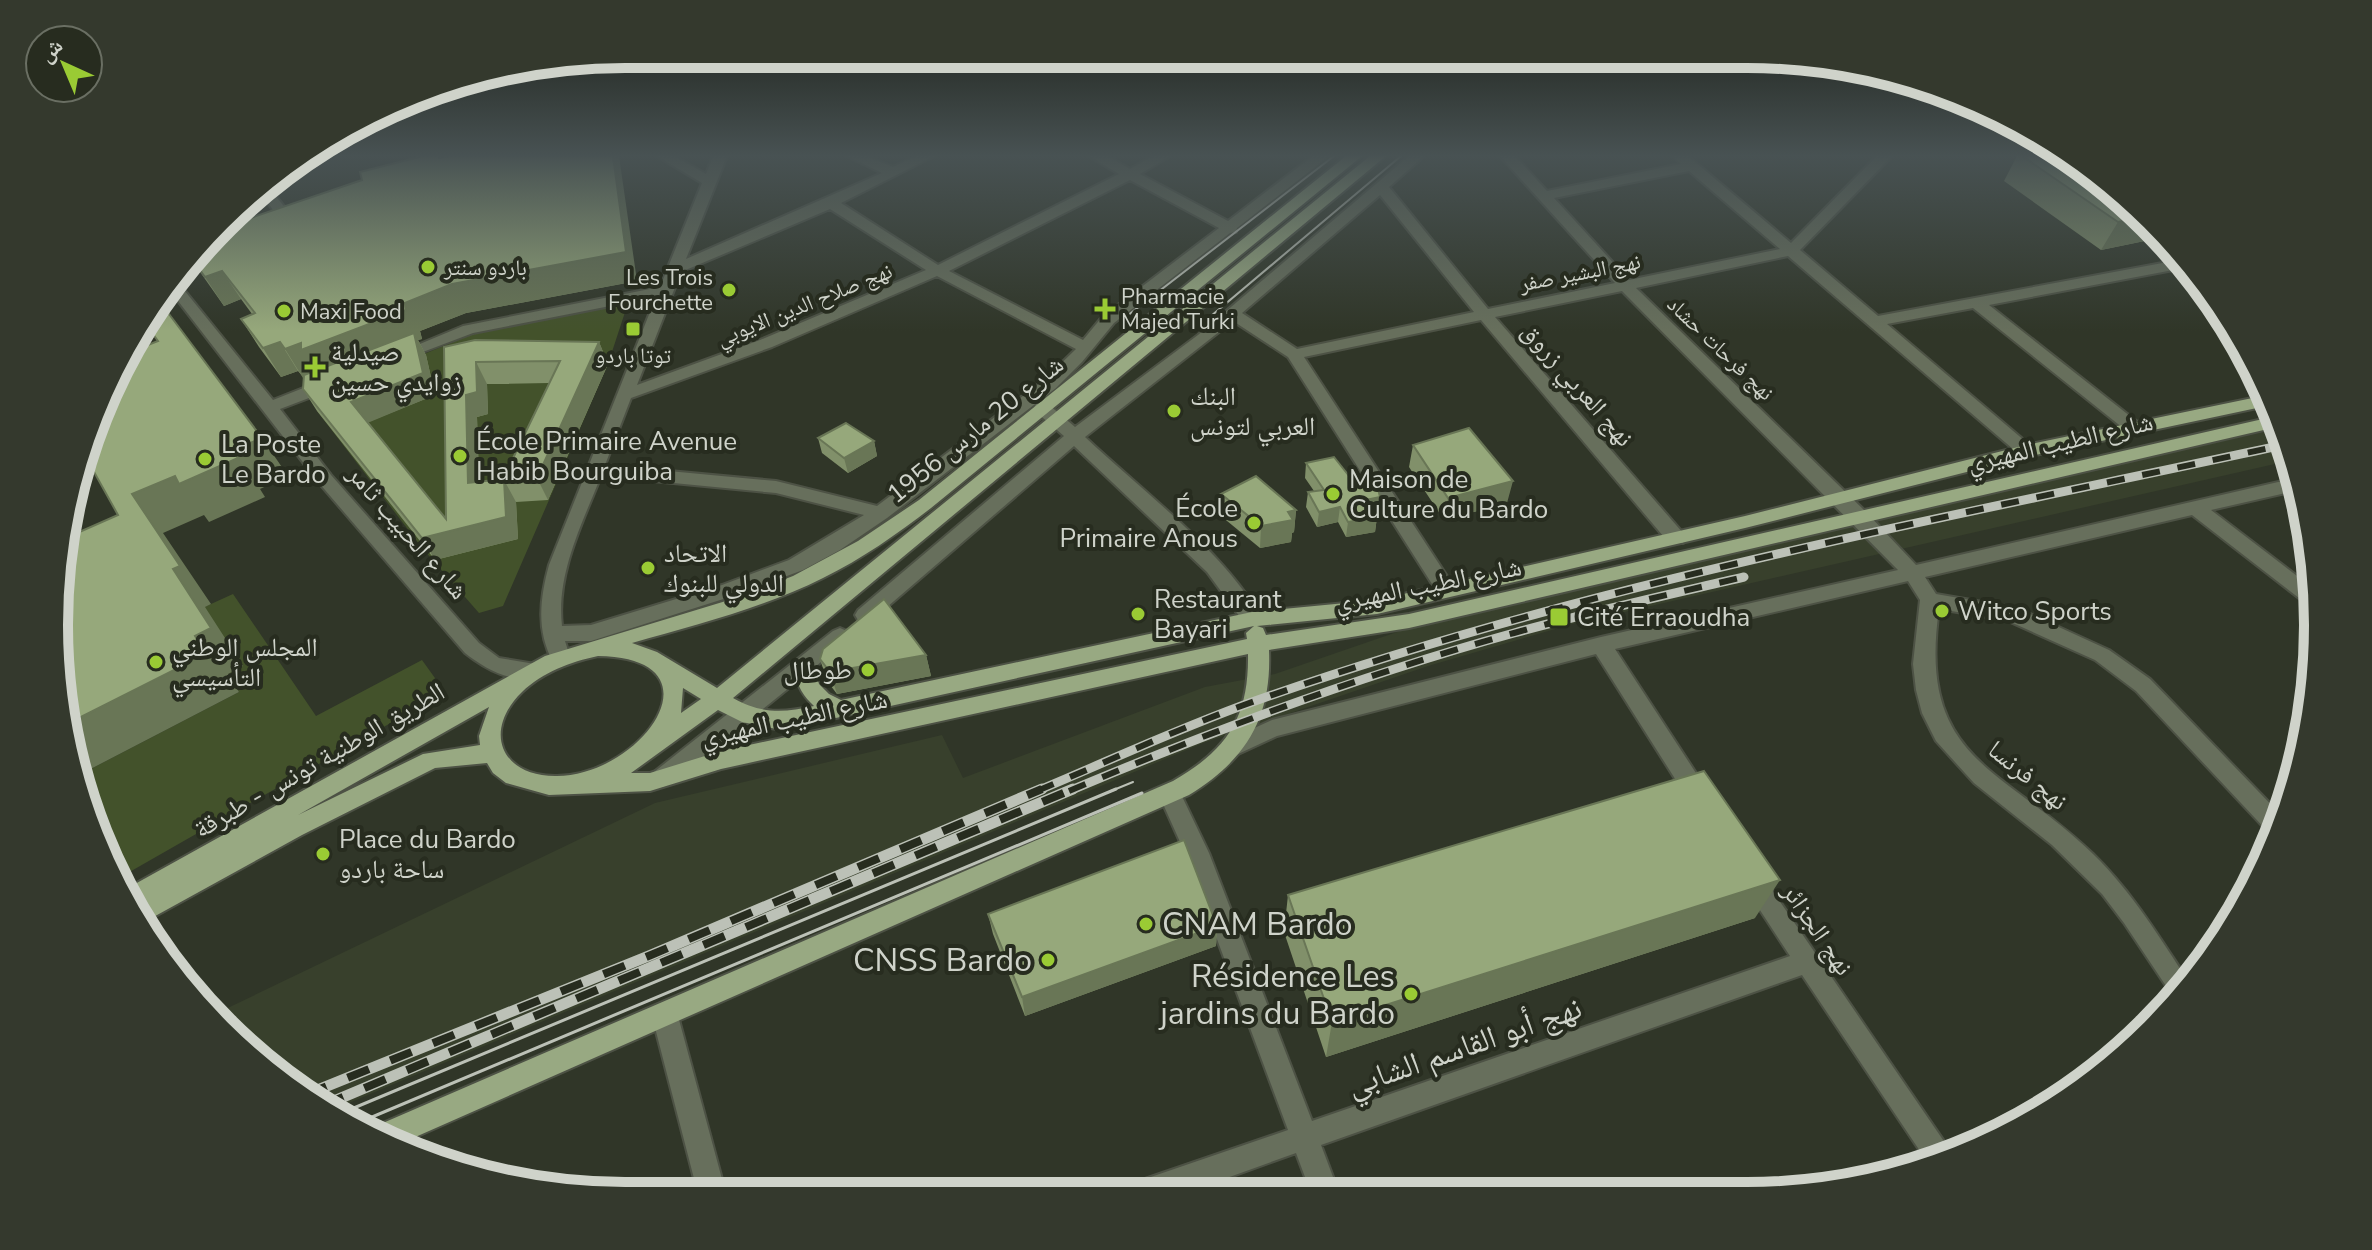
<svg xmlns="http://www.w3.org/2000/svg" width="2372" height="1250" font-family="'Nunito Sans','Noto Naskh Arabic',sans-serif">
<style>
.built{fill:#38402c}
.green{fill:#43522b}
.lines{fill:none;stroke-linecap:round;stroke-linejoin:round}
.minor-casing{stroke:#4d5245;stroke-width:4}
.major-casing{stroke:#4d5245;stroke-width:4}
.minor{fill:#676f5c;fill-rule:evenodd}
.major{fill:#98a982;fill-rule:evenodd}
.tram-far1{stroke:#bcc1b7;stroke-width:2}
.tram{stroke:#bcc1b7;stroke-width:3}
.rail-far1-casing{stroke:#bcc1b7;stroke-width:9}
.rail-casing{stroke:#bcc1b7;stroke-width:11}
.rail-far1{stroke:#272c1f;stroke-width:6;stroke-dasharray:18;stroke-linecap:butt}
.rail{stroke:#272c1f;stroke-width:8;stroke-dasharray:23;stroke-linecap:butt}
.wall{fill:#81906a;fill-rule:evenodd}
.shaded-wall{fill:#697656}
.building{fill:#96a87b;stroke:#697656;stroke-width:2;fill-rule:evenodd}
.poi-dot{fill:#9acb34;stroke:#272c1f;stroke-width:3}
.labels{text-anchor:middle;stroke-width:8;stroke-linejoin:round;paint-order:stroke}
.far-poi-label{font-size:22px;fill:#cfd3ca;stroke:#272c1f;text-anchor:start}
.far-street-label{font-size:22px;fill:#cfd3ca;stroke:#272c1f}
.poi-label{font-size:26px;fill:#cfd3ca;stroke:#272c1f;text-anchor:start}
.street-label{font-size:26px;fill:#cfd3ca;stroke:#272c1f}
.near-poi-label{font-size:32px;fill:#cfd3ca;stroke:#272c1f;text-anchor:end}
.near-street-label{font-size:32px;fill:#cfd3ca;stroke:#272c1f}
.rim{fill:none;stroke:#cfd3ca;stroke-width:10}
</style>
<rect width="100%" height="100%" fill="#303628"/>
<path class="built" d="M 2282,428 L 2292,460 L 1576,623 L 1428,666 L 1203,743 L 330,1111 L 277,1078 L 211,1016 L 655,803 L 942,735 L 963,778 L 1205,687 L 1275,674 L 1403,630 L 1551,591 Z"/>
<path class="green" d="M 628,303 L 608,364 L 503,606 L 479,613 L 423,549 L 317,411 L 318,398 L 470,335 Z
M 233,594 L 316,716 L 422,660 L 445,692 L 119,878 L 98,844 L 81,774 L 239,692 L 228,674 L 243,665 L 189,614 Z"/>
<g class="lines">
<g class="minor-casing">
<path id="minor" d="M 657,156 L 674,156 L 706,174 L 713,156 L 727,156 L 686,259 L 882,173 L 847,156 L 866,156 L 893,167 L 916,156 L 934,156 L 841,203 L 938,265 L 1119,174 L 1089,156 L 1107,156 L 1130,169 L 1153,156 L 1170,156 L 1140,174 L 1228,221 L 1313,156 L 1329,156 L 1237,228 L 1236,232 L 1230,233 L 1114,323 L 1082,362 L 1056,388 L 887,518 L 840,550 L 803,570 L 736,595 L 591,641 L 565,641 L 570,657 L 567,662 L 553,662 C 536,631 540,598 549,565 L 656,297 L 473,333 L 399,361 L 391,356 L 463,326 L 660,287 L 702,183 ZM 1130,180 L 1219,228 L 1102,317 L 1083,340 L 949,271 ZM 830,209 L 926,270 L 760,340 L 637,385 L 681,272 ZM 937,276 L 1076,349 L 1044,380 L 877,506 L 776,481 L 605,465 L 631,398 L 772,347 ZM 601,476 L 776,493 L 864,515 L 789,560 L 722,585 L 591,625 L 562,626 C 556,574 582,524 601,476 Z
M 1409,156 L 1424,156 L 1389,187 L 1488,309 L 1615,283 L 1500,156 L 1515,156 L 1547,191 L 1681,164 L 1673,156 L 1688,156 L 1791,243 L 1877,156 L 1892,156 L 1800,250 L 1878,316 L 2184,259 L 2189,267 L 1989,305 L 2140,424 L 2143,428 L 2134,434 L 2128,432 L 1973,308 L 1887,324 L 2032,447 L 2035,451 L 2026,457 L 2020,455 L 1788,256 L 1636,288 L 1866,512 L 1916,565 L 2296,478 L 2299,490 L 2211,510 L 2314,589 L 2315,607 L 2308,605 L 2192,515 L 1925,577 L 1936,594 L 2017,608 L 2109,650 L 2150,679 L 2282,816 L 2275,836 L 2270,834 L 2136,691 L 2095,660 L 2006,620 L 1939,609 C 1917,761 2002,766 2093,854 C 2133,893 2159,937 2189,982 L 2176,1001 L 2124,923 L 2102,894 L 2052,845 L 1974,783 L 1936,741 L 1922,713 L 1916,690 L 1913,664 L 1920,600 L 1908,581 L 1615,649 L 1707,790 L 1710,797 L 1707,804 L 1699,806 L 1691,804 L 1596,654 L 1277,736 L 1236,755 L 1228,752 L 1225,746 L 1228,740 L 1272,720 L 1601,637 L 1898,570 L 1622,291 L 1495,317 L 1683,533 L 1685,538 L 1683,543 L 1669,543 L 1481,320 L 1304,357 L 1456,590 L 1453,595 L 1439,595 L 1288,357 L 1233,321 L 1085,437 C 1142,491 1224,551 1262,619 L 1259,624 L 1245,624 L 1207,572 L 1074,446 L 872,620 L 858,620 L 855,615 L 858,610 L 1064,436 L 1036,412 L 1034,408 L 1036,404 L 1048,404 L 1075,427 L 1198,335 ZM 1689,171 L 1780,249 L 1629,280 L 1554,198 ZM 1380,195 L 1474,312 L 1297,349 L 1242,313 Z
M 266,184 L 291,215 L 289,218 L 279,218 L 259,191 Z
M 176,280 L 273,400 L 326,379 L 338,379 L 340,383 L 338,387 L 280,409 L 331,475 L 479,643 L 499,658 L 541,665 L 544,671 L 541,677 C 514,685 485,669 465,653 L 319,483 L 168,288 Z
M 840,628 L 847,631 L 850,636 L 847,641 L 670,784 L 662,787 L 654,784 L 651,778 L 654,772 L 833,631 Z
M 1170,786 L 1178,788 L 1209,853 L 1312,1121 L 1790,956 L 1739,878 L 1743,871 L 1751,868 L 1759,871 L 1954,1156 L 1928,1163 L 1802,975 L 1321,1145 L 1339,1193 L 1311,1193 L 1296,1153 L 1185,1193 L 1131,1193 L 1135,1183 L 1145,1179 L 1288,1130 L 1185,853 L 1159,795 L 1162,788 Z
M 665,1004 L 674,1007 L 678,1016 L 726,1194 L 698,1194 L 652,1016 L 656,1007 Z"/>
</g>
<g class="major-casing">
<path id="major" d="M 1346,156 L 1362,156 L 931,508 C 897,534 862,559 823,578 C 763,608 696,625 632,643 L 657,652 L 717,688 L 1370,156 L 1386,156 L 733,698 C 762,714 783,713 814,706 C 802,695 791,678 798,661 L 812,661 L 819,684 L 829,694 L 841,700 L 1252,612 L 1377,600 L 1745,516 L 2026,445 L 2267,395 L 2271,405 L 2026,457 L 1745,528 L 1377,614 L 1257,626 L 1263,628 L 1266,635 L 1409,614 L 2276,416 L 2281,426 L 1409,628 L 1269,650 C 1272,718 1246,760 1189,795 L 395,1146 L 367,1134 L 369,1129 L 1173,781 C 1227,750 1249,718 1248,654 L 721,769 L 650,791 L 549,795 L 506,783 L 493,773 L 487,763 L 435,768 L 302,835 L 148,920 L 145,921 L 126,889 L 545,656 L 739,597 L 793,576 L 858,541 L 919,500 ZM 1254,626 L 1246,633 L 1247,639 L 721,751 L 650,773 L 631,773 L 718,710 L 742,722 L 781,730 ZM 598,656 C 725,658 643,775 557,776 C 501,777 482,731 522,692 C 543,672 570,662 598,656 ZM 683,688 L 701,699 L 681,713 ZM 489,707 L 479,736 L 480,745 L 423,754 L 298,815 Z"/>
</g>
<use href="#minor" class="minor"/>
<use href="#major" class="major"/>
<path class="tram-far1" d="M 1127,316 L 1334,156
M 1198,327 L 1401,156
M 1111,791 L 1133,782"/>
<path class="tram" d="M 337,1115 L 1116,789
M 353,1125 L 1142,793"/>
<g class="rail-far1-casing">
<path id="rail-far1" d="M 1037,791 C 1109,761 1181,727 1255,701 C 1589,583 1942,519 2288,444
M 1069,791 C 1214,730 1362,675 1514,633 C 1590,612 1667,595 1744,577"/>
</g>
<g class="rail-casing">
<path id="rail" d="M 305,1095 L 651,955 L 1042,789
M 322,1106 L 1073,789"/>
</g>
<use href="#rail-far1" class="rail-far1"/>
<use href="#rail" class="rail"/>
</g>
<path class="wall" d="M 2017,156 L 2069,156 L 2095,172 L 2164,237 L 2101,250 L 2004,181 Z
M 440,158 L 637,281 L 466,313 L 420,331 L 422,339 L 418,340 L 426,355 L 435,395 L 368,422 L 446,519 L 444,347 L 599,342 L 608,364 L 548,500 L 516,502 L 518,539 L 435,560 L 317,411 L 303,389 L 304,378 L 298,371 L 281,377 L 259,347 L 241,319 L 252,314 L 241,299 L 224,306 L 193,262 L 227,226 ZM 549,383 L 503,479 L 479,482 L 477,417 L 488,414 L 487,384 Z
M 818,438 L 874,441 L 877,456 L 848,473 L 822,453 Z
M 1413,445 L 1507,503 L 1444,520 L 1409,467 Z
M 1306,463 L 1378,512 L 1374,513 L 1377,517 L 1375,532 L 1346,537 L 1338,522 L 1317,527 L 1306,507 L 1308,492 L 1314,491 L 1305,478 Z
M 1221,494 L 1296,510 L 1294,532 L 1292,533 L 1291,542 L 1260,548 L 1221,516 Z
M 926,655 L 931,676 L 837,694 L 827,681 L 820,659 Z
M 1288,895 L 1755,918 L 1326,1057 L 1284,932 Z
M 988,914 L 1217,926 L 1216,946 L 1025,1016 L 993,934 Z"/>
<path class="shaded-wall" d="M 613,156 L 619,156 L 637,281 L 466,313 L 420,331 L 422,339 L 418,340 L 426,355 L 435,395 L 365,424 L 315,373 L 303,378 L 285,349 L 405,303 Z
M 2143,217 L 2164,237 L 2101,250 L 2118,222 Z
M 222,271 L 241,299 L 224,306 L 205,277 Z
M 280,342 L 298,371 L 281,377 L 263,348 Z
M 599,342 L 608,364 L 548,500 L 537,478 Z
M 476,362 L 487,384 L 488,414 L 477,417 L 480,505 L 468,483 L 466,395 Z
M 262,438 L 288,476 L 260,489 L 265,497 L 209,522 L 204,515 L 163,533 L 211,604 L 205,607 L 243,666 L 228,674 L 239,692 L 81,774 L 69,723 L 195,636 L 173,569 L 132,494 Z
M 874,441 L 877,456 L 848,473 L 844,458 Z
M 86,449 L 103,469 L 73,481 L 73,478 Z
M 504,480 L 516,502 L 518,539 L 435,560 L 422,538 Z
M 1513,481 L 1507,503 L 1444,520 L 1448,498 Z
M 1380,497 L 1378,512 L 1364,515 L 1366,500 Z
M 1340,507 L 1338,522 L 1317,527 L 1319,512 Z
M 1296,510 L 1294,532 L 1292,533 L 1291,542 L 1260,548 L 1261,526 L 1288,512 Z
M 1377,517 L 1375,532 L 1346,537 L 1348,522 Z
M 926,655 L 931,676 L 837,694 L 830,672 Z
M 1780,880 L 1755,918 L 1326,1057 L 1332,1022 Z
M 1217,926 L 1216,946 L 1025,1016 L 1022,997 Z"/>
<path class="building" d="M 423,156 L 439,156 L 439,158 L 451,156 L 613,156 L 626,252 L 452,284 L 405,303 L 406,310 L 301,350 L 301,343 L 285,349 L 280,342 L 263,348 L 241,319 L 255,313 L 222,271 L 205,277 L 194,262 L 227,226 L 362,180 L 360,172 Z
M 2022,156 L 2069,156 L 2095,172 L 2143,217 L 2118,222 Z
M 163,306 L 262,438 L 233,450 L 238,458 L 179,484 L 175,476 L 132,494 L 180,566 L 173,569 L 211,628 L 195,636 L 206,654 L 69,723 L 55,663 L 68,537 L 118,515 L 84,454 L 130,352 L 158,341 L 144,322 L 148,312 Z
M 414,333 L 423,373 L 351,402 L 446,519 L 444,347 L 475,340 L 599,342 L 537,478 L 504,480 L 506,517 L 422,538 L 303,389 L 304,375 ZM 560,361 L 503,479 L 468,483 L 466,395 L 477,392 L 476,362 Z
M 846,423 L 874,441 L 844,458 L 818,438 Z
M 1469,428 L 1513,481 L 1448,498 L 1413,445 Z
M 1334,457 L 1357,486 L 1377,484 L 1380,497 L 1366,500 L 1377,517 L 1348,522 L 1340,507 L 1319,512 L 1308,492 L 1324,490 L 1306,463 Z
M 1256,476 L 1296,510 L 1288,512 L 1293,520 L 1261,526 L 1221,494 Z
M 884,599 L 926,655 L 830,672 L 820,659 L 823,649 Z
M 1704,771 L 1780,880 L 1332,1022 L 1288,895 Z
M 1184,840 L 1217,926 L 1022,997 L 988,914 Z"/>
<linearGradient id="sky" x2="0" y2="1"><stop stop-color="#1a1e16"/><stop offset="0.47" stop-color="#485253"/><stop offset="1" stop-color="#485253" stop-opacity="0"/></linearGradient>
<rect width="2372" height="331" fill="url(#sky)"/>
<g class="poi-dot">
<circle cx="428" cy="267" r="8"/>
<circle cx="729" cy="290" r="8"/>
<path d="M1101 297h8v8h8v8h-8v8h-8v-8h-8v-8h8z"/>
<circle cx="284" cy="311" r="8"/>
<rect x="625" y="321" width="16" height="16" rx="4"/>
<path d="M311 355h8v8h8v8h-8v8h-8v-8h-8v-8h8z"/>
<circle cx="1174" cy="411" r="8"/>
<circle cx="460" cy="456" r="8"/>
<circle cx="205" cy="459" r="8"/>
<circle cx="1333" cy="494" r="8"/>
<circle cx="1254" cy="523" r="8"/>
<circle cx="648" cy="568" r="8"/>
<circle cx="1942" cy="611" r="8"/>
<circle cx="1138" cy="614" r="8"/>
<rect x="1549" y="607" width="20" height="20" rx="4"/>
<circle cx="156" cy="662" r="8"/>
<circle cx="868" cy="670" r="8"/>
<circle cx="323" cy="854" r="8"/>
<circle cx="1146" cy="924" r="8"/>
<circle cx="1048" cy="960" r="8"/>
<circle cx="1411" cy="994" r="8"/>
</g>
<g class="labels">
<g class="far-poi-label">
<text x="444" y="275">باردو سنتر</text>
<text x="713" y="285" text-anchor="end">Les Trois<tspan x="713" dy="25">Fourchette</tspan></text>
<text x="1121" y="304">Pharmacie<tspan x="1121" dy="25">Majed Turki</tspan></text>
<text x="300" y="319">Maxi Food</text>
<text x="633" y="363" text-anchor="middle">توتا باردو</text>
</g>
<g class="far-street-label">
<text transform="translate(1580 272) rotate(-11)" y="8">نهج البشير صفر</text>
<text transform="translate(804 304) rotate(-22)" y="8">نهج صلاح الدين الايوبي</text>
<text transform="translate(1721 348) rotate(44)" y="8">نهج فرحات حشاد</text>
</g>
<g class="poi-label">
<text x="331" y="361">صيدلية<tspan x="331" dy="30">زوايدي حسين</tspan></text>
<text x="1190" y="405">البنك<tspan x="1190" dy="30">العربي لتونس</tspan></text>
<text x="476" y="450">École Primaire Avenue<tspan x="476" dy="30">Habib Bourguiba</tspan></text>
<text x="221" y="453">La Poste<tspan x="221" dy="30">Le Bardo</tspan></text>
<text x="1349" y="488">Maison de<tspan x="1349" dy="30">Culture du Bardo</tspan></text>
<text x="1238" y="517" text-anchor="end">École<tspan x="1238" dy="30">Primaire Anous</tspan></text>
<text x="664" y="562">الاتحاد<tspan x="664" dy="30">الدولي للبنوك</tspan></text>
<text x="1154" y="608">Restaurant<tspan x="1154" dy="30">Bayari</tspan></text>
<text x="1958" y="620">Witco Sports</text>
<text x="1577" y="626">Cité Erraoudha</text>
<text x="172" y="656">المجلس الوطني<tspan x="172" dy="30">التأسيسي</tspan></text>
<text x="852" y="679" text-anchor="end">طوطال</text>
<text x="339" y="848">Place du Bardo<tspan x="339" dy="30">ساحة باردو</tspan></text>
</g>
<g class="street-label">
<text transform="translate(1578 384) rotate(49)" y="9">نهج العربي زروق</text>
<text transform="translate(975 429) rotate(-39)" y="9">شارع 20 مارس 1956</text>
<text transform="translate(2060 442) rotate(-13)" y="9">شارع الطيب المهيري</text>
<text transform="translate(408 532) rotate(49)" y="9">شارع الحبيب ثامر</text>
<text transform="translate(1428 584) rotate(-11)" y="9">شارع الطيب المهيري</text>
<text transform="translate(794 718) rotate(-12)" y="9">شارع الطيب المهيري</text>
<text transform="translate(319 760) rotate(-30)" y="9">الطريق الوطنية تونس - طبرقة</text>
<text transform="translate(2028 775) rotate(39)" y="9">نهج فرنسا</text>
<text transform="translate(1818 929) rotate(56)" y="9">نهج الجزائر</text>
</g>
<g class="near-poi-label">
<text x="1162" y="935" text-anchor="start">CNAM Bardo</text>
<text x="1032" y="971">CNSS Bardo</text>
<text x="1395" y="987">Résidence Les<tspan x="1395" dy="37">jardins du Bardo</tspan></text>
</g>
<g class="near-street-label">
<text transform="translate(1464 1046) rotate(-19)" y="11">نهج أبو القاسم الشابي</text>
</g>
</g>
<path d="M0 0H2372V1250H0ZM625 68H1747A557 557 0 0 1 2304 625V625A557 557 0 0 1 1747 1182H625A557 557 0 0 1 68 625V625A557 557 0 0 1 625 68Z" fill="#34392d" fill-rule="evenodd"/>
<path class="rim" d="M625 68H1747A557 557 0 0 1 2304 625V625A557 557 0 0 1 1747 1182H625A557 557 0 0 1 68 625V625A557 557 0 0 1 625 68Z"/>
<g transform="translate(64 64) rotate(316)"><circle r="38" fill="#272c1f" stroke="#6a6f63" stroke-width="2"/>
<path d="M0-6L14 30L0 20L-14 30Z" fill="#9acb34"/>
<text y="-12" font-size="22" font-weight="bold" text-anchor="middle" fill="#cfd3ca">ش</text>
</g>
</svg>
